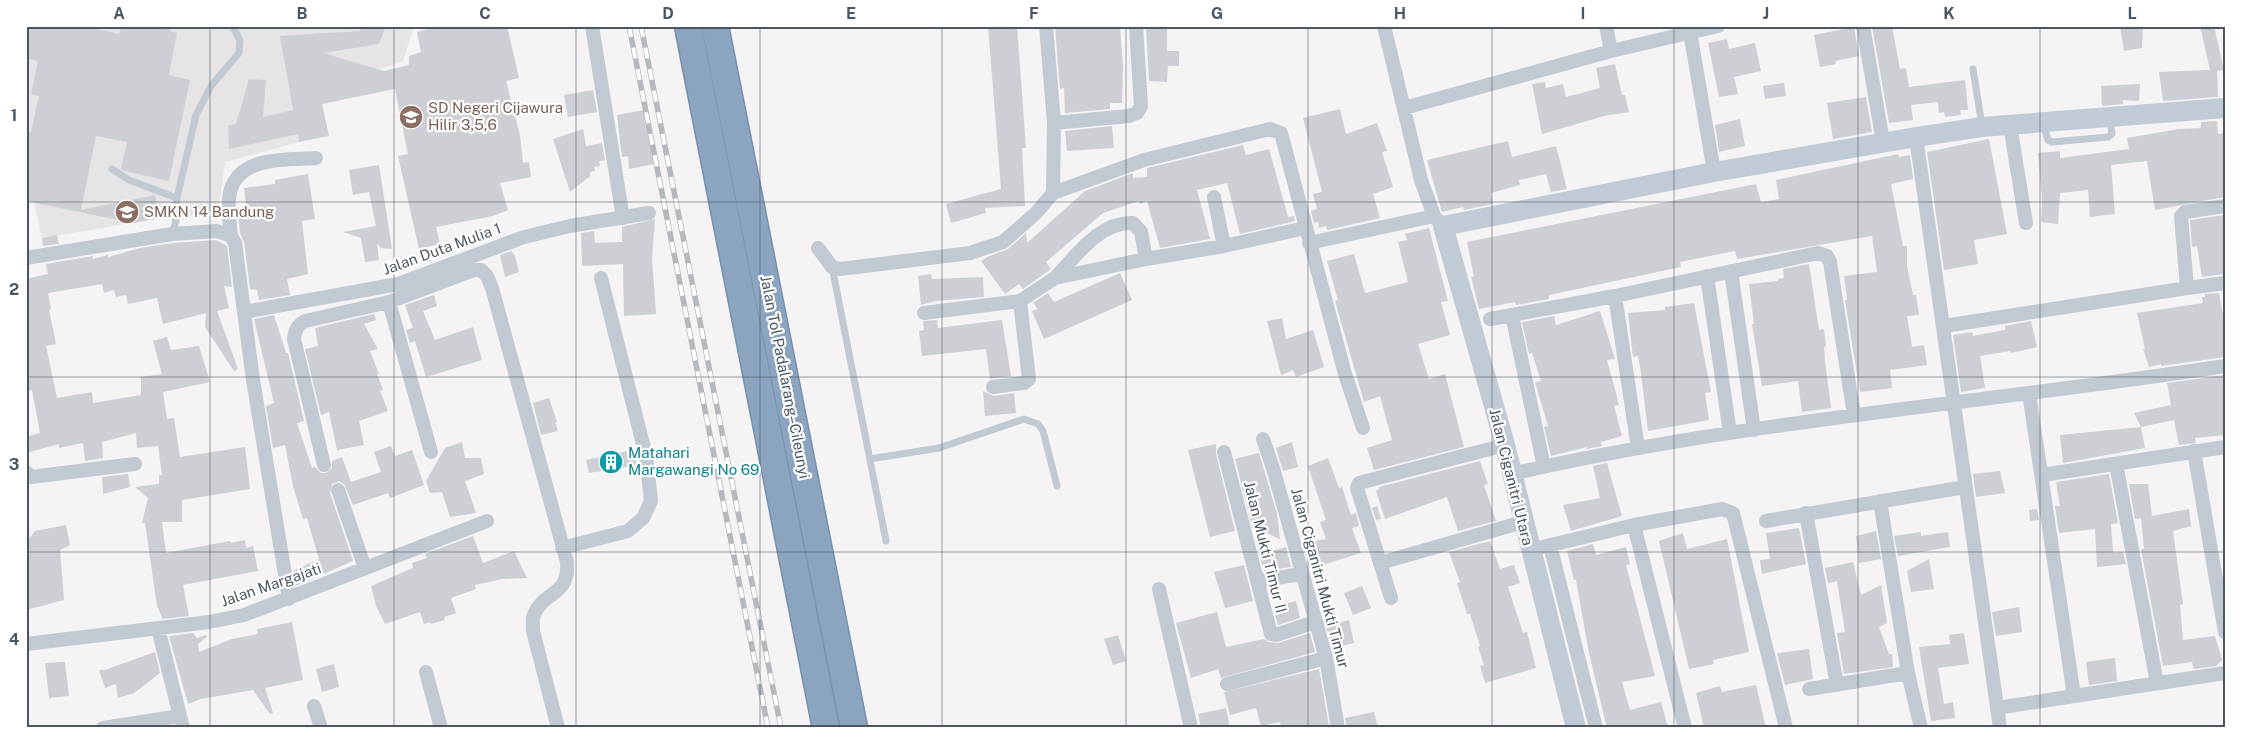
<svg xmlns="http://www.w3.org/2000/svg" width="2251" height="754" font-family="'Public Sans',sans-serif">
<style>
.education{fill:#e6e4e5}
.building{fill:#cdcfd5}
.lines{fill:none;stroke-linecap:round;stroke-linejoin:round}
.highway-casing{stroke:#7690ad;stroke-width:29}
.lane{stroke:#c1cad2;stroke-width:7}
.street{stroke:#c1cad2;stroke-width:14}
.secondary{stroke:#c1cbd6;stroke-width:20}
.highway{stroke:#8ba5c1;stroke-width:26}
.rail-casing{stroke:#b5b8bd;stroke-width:5.5}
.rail{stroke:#fff;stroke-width:4;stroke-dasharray:11;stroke-linecap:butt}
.grid{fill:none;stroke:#4a5661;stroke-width:1;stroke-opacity:0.55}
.labels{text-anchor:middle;stroke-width:4.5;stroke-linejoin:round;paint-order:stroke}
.education-label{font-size:15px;fill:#785e54;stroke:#fff;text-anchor:start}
.street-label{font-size:15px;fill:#4a5661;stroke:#fff}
.culture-label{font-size:15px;fill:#0d838f;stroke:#fff;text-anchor:start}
.neatline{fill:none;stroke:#4a5661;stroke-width:2}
.grid-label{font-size:16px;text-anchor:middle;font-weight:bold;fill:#4a5661}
</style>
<rect width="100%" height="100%" fill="#f5f3f3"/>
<path class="education" d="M 26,26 L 414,26 L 403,61 L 375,71 L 374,68 L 365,65 L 288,82 L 299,142 L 225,162 L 218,212 L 192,215 L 176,221 L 161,218 L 42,238 L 26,163 Z"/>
<path class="building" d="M 26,26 L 84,26 L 119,34 L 121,26 L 171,26 L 170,31 L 177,33 L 169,75 L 190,80 L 169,181 L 125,171 L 121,169 L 127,142 L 96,136 L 81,210 L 155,195 L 161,218 L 133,223 L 26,201 L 26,132 L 31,132 L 39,96 L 31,94 L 38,61 L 26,58 Z
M 361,26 L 386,26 L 379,44 L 323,53 L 384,71 L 409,65 L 409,56 L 421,52 L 417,32 L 439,26 L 507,26 L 519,78 L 506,81 L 520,135 L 523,163 L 529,162 L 531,177 L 500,183 L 508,210 L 493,216 L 436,227 L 440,244 L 419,249 L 398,156 L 408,154 L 395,89 L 322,104 L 329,136 L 299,142 L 298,134 L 229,149 L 228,126 L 236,124 L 249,79 L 266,80 L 263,117 L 293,110 L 280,36 L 360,31 Z
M 988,26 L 1017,26 L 1026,148 L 1022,148 L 1025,206 L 985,208 L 986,213 L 951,223 L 946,204 L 1001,189 Z
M 1055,26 L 1120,26 L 1123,67 L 1122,103 L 1110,103 L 1110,109 L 1065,113 L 1064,88 L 1060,89 Z
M 1146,26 L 1167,26 L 1167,51 L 1179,51 L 1179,66 L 1168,66 L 1167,82 L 1149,81 Z
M 1872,26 L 1892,26 L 1900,69 L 1906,68 L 1909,87 L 1965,80 L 1968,110 L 1960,110 L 1961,115 L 1945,117 L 1944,112 L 1939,113 L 1938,102 L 1911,105 L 1913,120 L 1889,123 Z
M 2120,26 L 2143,26 L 2142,48 L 2124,51 Z
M 2200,26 L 2214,26 L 2224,70 L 2217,71 L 2218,97 L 2163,101 L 2159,72 L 2210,70 Z
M 1854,27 L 1859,56 L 1835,61 L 1836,64 L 1820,67 L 1814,35 Z
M 1727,39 L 1729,49 L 1755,43 L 1761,71 L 1734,77 L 1738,94 L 1719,97 L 1708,43 Z
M 1615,64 L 1622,95 L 1625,95 L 1629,112 L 1604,116 L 1542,134 L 1532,84 L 1545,82 L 1546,88 L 1563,84 L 1566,97 L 1600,88 L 1596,68 Z
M 1784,83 L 1786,96 L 1765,99 L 1763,86 Z
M 2140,84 L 2139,101 L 2123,100 L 2123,104 L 2102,106 L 2101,86 Z
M 593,90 L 597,112 L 568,117 L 564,95 Z
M 1866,97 L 1872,132 L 1833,139 L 1827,103 Z
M 1340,109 L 1346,134 L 1377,123 L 1387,151 L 1382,152 L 1393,187 L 1373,194 L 1380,218 L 1327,230 L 1326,226 L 1319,228 L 1318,222 L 1314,223 L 1311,211 L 1317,209 L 1313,194 L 1322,192 L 1303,118 Z
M 644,110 L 654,164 L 629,169 L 628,156 L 622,157 L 617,115 Z
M 1740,119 L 1745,146 L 1719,152 L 1715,125 Z
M 2217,121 L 2218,134 L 2225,133 L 2225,197 L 2155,210 L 2147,161 L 2111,165 L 2115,214 L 2090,217 L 2088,190 L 2060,193 L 2058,224 L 2041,222 L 2042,200 L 2038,153 L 2060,151 L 2060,158 L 2129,149 L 2127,138 L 2179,129 L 2201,128 L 2201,122 Z
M 1112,126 L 1114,148 L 1067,151 L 1065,131 Z
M 583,129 L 586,146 L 602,143 L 605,160 L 599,161 L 600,166 L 594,167 L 595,171 L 590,172 L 590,176 L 570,192 L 553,139 Z
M 1989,139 L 2007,234 L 1974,240 L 1978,264 L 1944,270 L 1927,152 Z
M 1508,141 L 1512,157 L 1556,146 L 1567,189 L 1551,192 L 1546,174 L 1519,180 L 1520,185 L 1491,193 L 1493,204 L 1464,210 L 1463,207 L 1442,212 L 1427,160 Z
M 1243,145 L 1246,155 L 1269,149 L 1288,217 L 1294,216 L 1295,221 L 1240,234 L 1227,183 L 1197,190 L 1210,239 L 1160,248 L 1147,201 L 1140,204 L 1139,201 L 1103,213 L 1046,262 L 1051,269 L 1023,289 L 1019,284 L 1005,294 L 981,261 L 987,257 L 1008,249 L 1026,233 L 1027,243 L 1085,191 L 1133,173 L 1133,178 L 1147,177 L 1147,168 Z
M 1898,154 L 1899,157 L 1910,155 L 1913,179 L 1891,184 L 1903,246 L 1907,246 L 1907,266 L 1913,295 L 1916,295 L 1919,315 L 1907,316 L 1912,347 L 1924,345 L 1927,365 L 1890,370 L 1892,388 L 1860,392 L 1845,300 L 1847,300 L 1844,276 L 1877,272 L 1872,236 L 1737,259 L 1735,251 L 1680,262 L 1681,267 L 1549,295 L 1549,299 L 1516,305 L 1515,302 L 1479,309 L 1471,277 L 1474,277 L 1467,242 L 1756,184 L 1761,202 L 1779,199 L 1776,180 Z
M 379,165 L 392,249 L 381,248 L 377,243 L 379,260 L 365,262 L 361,238 L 343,232 L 376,226 L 369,192 L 353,195 L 349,170 Z
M 308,174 L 315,219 L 302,221 L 308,274 L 287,279 L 290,295 L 259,300 L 257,290 L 250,289 L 244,242 L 240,233 L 238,214 L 247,213 L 244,188 L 275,184 L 275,180 Z
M 2225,215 L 2225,274 L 2202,277 L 2197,246 L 2192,247 L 2190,220 Z
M 655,219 L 652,259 L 656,314 L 624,316 L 623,264 L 582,266 L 581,233 L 594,231 L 595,243 L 622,242 L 622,227 Z
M 1429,228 L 1448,301 L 1441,302 L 1450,335 L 1418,344 L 1429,379 L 1445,374 L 1464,447 L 1374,470 L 1367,448 L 1392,440 L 1380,396 L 1364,402 L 1335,301 L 1338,300 L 1327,261 L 1354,254 L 1365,293 L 1408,282 L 1398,242 L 1407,240 L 1405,234 Z
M 57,235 L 59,244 L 43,246 L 42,238 Z
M 216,240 L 227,246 L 232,287 L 224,286 L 229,308 L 217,311 L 238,369 L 234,371 L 205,327 L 206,313 L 163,324 L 157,298 L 128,304 L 126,295 L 116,297 L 114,290 L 104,293 L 102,284 L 48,293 L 51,309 L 49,310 L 56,344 L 46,346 L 57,398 L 92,392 L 93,403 L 141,395 L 141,377 L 162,374 L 153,341 L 167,337 L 171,350 L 199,346 L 210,382 L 163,392 L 167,419 L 174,418 L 180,457 L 245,447 L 250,489 L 182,500 L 182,522 L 162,522 L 166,553 L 230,541 L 231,543 L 245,540 L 246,548 L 253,546 L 258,571 L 183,585 L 189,616 L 163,619 L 157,606 L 145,523 L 142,523 L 148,498 L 135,487 L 159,484 L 159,475 L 162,475 L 158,446 L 137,448 L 136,433 L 102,442 L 103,458 L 85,461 L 83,443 L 59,448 L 59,444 L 26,453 L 26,437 L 40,433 L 32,390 L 26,391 L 26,279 L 48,274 L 46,264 L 93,256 L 93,259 L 108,255 L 108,257 L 140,248 L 173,243 Z
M 511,251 L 515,256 L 519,272 L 505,277 L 500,255 Z
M 1809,264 L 1819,330 L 1824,329 L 1826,346 L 1824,347 L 1825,361 L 1831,408 L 1802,412 L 1798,381 L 1762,386 L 1752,324 L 1754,324 L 1749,284 L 1778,281 L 1778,279 L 1784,278 L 1783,269 Z
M 1120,273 L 1132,300 L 1044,339 L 1032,311 L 1038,309 L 1033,303 L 1048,293 L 1054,302 Z
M 931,274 L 932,279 L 983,277 L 984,297 L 935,301 L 921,305 L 918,276 Z
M 2219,293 L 2225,326 L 2225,357 L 2161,366 L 2161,364 L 2149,367 L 2143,349 L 2145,349 L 2137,313 L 2203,303 L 2202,297 L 2205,297 L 2205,294 Z
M 434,295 L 437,306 L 423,311 L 435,340 L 473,327 L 482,360 L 426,377 L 415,341 L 410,343 L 408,337 L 406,330 L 413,328 L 405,305 Z
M 1694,303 L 1711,392 L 1705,393 L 1709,420 L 1648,431 L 1641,373 L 1638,356 L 1633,357 L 1628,313 L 1665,310 L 1665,307 Z
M 1600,311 L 1615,359 L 1607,360 L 1619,405 L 1614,406 L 1622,436 L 1601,442 L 1602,446 L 1587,449 L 1587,447 L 1551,456 L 1544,427 L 1548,426 L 1535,382 L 1541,381 L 1532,353 L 1529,354 L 1522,322 L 1554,316 L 1556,325 Z
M 374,314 L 376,320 L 364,324 L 378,349 L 370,351 L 379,374 L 377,374 L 383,390 L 380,391 L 388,411 L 359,421 L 364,445 L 337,450 L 329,412 L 321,415 L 305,349 L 318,346 L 315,328 Z
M 274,315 L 286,353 L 288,353 L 304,421 L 297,423 L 312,468 L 315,467 L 321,473 L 326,473 L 332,468 L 332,461 L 342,457 L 351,482 L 381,472 L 374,452 L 391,446 L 395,456 L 412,450 L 424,485 L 390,498 L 388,493 L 353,505 L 344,484 L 339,481 L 332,484 L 330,493 L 353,561 L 296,586 L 293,571 L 319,559 L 307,518 L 303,519 L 293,486 L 285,445 L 273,448 L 266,406 L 274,403 L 254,319 Z
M 1282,318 L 1286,339 L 1313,330 L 1324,367 L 1296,377 L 1293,370 L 1281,375 L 1267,321 Z
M 937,320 L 938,328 L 1002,320 L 1011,376 L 990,379 L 986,349 L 922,356 L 919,331 L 924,330 L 923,321 Z
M 2031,321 L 2037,347 L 2011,353 L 2010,351 L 1980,356 L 1985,388 L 1961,392 L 1953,335 L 1972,332 L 1973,336 L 2005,330 L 2005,326 Z
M 2225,375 L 2225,435 L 2195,438 L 2196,443 L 2179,445 L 2174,420 L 2141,427 L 2134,413 L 2171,405 L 2167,383 Z
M 983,391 L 994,396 L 1014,393 L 1016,413 L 985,416 Z
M 549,398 L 557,422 L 555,422 L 558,431 L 541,435 L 533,403 Z
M 2141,427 L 2145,448 L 2063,463 L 2060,435 Z
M 462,442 L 465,458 L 481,458 L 484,474 L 465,481 L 476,513 L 450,517 L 442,492 L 430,493 L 426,481 L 445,448 Z
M 1292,442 L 1298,467 L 1283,471 L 1276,448 Z
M 1216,444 L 1216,454 L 1235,531 L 1210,537 L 1188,450 Z
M 633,450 L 637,465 L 589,473 L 586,460 Z
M 1259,453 L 1277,514 L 1280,539 L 1252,527 L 1235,459 Z
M 1328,458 L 1339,488 L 1342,487 L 1351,515 L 1356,513 L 1359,526 L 1352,528 L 1361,553 L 1310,569 L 1303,543 L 1326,539 L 1320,522 L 1326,520 L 1308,466 Z
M 1480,461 L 1488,484 L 1484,485 L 1496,521 L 1458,531 L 1447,497 L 1385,519 L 1376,491 L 1379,489 L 1379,487 Z
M 1607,463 L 1622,516 L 1571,531 L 1563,505 L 1600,498 L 1593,466 Z
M 2000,471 L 2005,493 L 1976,497 L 1973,474 Z
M 128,474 L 130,487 L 103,494 L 102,477 Z
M 2109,474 L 2118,523 L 2111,524 L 2113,553 L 2123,552 L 2126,564 L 2097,567 L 2095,529 L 2059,533 L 2055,506 L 2060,506 L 2056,482 Z
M 2129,484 L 2148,484 L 2152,516 L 2135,519 Z
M 1377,506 L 1381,519 L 1376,520 L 1372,508 Z
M 2037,509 L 2039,520 L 2030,521 L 2029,510 Z
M 2189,509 L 2191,526 L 2173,531 L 2183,604 L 2180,605 L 2183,640 L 2215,636 L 2222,660 L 2216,666 L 2194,669 L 2192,662 L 2163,666 L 2141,549 L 2144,549 L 2141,518 Z
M 66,525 L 70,545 L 60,550 L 64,600 L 26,610 L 28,540 L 35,531 Z
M 1799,528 L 1806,564 L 1762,574 L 1760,560 L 1770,559 L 1766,533 Z
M 1876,531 L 1881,559 L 1859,563 L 1856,536 Z
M 1921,532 L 1921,536 L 1948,532 L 1950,547 L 1898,556 L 1894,536 Z
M 1683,533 L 1687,549 L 1727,539 L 1749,652 L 1713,660 L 1714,664 L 1689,669 L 1659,541 Z
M 473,536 L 483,563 L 514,551 L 527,578 L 502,579 L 475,585 L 476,589 L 451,598 L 456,613 L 444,617 L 445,620 L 431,624 L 430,622 L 424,624 L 420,612 L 385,624 L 376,606 L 371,586 L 413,568 L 412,563 L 427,558 L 425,554 Z
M 1490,541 L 1500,569 L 1514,565 L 1520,583 L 1508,587 L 1523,633 L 1527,632 L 1536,668 L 1485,683 L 1480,666 L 1484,665 L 1478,647 L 1480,646 L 1470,614 L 1467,614 L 1457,583 L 1460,582 L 1449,552 Z
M 1593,544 L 1596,555 L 1626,547 L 1630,564 L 1626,565 L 1655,676 L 1622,682 L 1630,710 L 1661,702 L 1668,728 L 1607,728 L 1589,653 L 1576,580 L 1574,580 L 1567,551 Z
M 1286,547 L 1291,567 L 1264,571 L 1259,554 Z
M 1929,559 L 1934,589 L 1911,592 L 1907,571 Z
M 1853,562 L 1861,595 L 1881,585 L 1887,623 L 1879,627 L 1889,654 L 1892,654 L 1893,667 L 1844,674 L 1837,633 L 1845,632 L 1837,581 L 1828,583 L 1825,568 Z
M 1244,565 L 1253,601 L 1225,608 L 1214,572 Z
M 1362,586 L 1371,608 L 1353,615 L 1344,593 Z
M 1296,601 L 1300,618 L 1278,625 L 1273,607 Z
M 2019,607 L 2022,632 L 1996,636 L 1992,612 Z
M 1217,612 L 1226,647 L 1264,639 L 1269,642 L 1278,643 L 1310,633 L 1315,652 L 1221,678 L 1218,669 L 1191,678 L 1176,623 Z
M 1349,620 L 1354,643 L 1332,648 L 1326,626 Z
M 292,622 L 303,680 L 265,688 L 273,713 L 270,714 L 253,690 L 201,699 L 188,704 L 169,636 L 193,633 L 197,638 L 206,635 L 207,637 L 198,644 L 199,652 L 232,639 L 258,634 L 257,629 Z
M 1964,633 L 1969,664 L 1938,668 L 1944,704 L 1953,702 L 1955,718 L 1931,721 L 1919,647 L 1950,644 L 1949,635 Z
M 1118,635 L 1126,661 L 1113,665 L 1104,639 Z
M 1809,649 L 1813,679 L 1785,685 L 1777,653 Z
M 155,652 L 160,673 L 134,693 L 118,698 L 116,684 L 105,688 L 99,670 L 105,670 Z
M 2115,658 L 2117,681 L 2089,685 L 2086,662 Z
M 65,662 L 69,696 L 49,698 L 45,663 Z
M 334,664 L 339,687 L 322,692 L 316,669 Z
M 1319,669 L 1329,726 L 1282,728 L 1280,722 L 1261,726 L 1256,708 L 1230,715 L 1224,692 Z
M 1756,685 L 1766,728 L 1704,728 L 1696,693 L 1720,686 L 1722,692 Z
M 1226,708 L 1230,728 L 1201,728 L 1198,714 Z
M 1374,712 L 1378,728 L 1347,728 L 1345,718 Z"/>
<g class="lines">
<g class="highway-casing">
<path id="highway" d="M 688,26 L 826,728
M 715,26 L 854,728"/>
</g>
<path class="lane" d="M 1973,69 L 1982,126
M 2043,124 L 2048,140 L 2052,142 L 2108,137 L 2112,134 L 2110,120
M 112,169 L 129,180 L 177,198
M 172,234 L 176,221 L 177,198 L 196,115 L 211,86 L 239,53 L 240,40 L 232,26
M 832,267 L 886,541
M 870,459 L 939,448 L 1024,419 L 1038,424 L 1043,431 L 1057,486"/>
<path class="street" d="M 592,26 L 623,218
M 1046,26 L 1054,123 L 1053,193
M 1384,26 L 1421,180 L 1434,216 L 1443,226
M 1606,26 L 1611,51
M 1689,26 L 1714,172
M 1863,26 L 1883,142
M 1404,108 L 1611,51 L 1718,26
M 1054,123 L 1129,116 L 1137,113 L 1141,106 L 1136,26
M 2010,125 L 2026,223
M 1916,137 L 2000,728
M 1214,197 L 1224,246
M 231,236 C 230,221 225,197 234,182 C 249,156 290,160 316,158
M 1309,243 L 1434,216
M 818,248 L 832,267 L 840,269 L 970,253 L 1003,242 L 1036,213 L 1053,193 L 1144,160 L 1270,129 L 1281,133 L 1345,374 L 1363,428
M 26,258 L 172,234 L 217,231 L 231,236 L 235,243 L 253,380 L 289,599
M 1731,271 L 1754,430
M 1707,276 L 1730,433
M 1055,278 C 1076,256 1100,221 1133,223 L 1141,232 L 1146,259
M 2187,288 L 2225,283
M 1615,296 L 1638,448
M 389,302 L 431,452
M 244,312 L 398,284 L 524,237 L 570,226 L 649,213
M 924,313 L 1020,301 L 1055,278 L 1146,259 L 1224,246 L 1305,228
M 1512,315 L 1544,467
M 1490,319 L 1615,296 L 1818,253 L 1827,256 L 1830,262 L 1854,415
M 1944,326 L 2187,288 L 2181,216 L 2185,212 L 2225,206
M 993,387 L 1024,383 L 1029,379 L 1020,301
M 2029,393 L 2074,696 L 2225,673
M 1263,439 L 1273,468 L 1326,658 L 1338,728
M 2194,451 L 2225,632
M 1224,452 L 1271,634 L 1276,635 L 1315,622
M 2116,464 L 2157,683
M 324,465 L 294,339 C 295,330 297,326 305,321 L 389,302 L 474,270 L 481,270 L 487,276 L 492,288 L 567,562 C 570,596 543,591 534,615 C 532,619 533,626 533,631 L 558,728
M 26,472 L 31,477 L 135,464
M 1511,474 C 1746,420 1987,403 2225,366
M 2042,475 L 2225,447
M 338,490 L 365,568
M 1880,501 L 1908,673
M 1806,513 L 1837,685
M 1766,521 L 1965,487
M 1634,525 L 1722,509 L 1733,513 L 1786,728
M 1550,545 L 1596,728
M 562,548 L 628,531 L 643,518 L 651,501 L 646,456 L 601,278
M 1530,550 L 1634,525 L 1685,728
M 1380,563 L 1523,522
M 1258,581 L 1301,574
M 1159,589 L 1191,728
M 1391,598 L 1357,488 L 1359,483 L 1505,445
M 158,628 L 183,728
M 26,644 L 209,622 L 244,615 L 487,521
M 426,672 L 441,728
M 1227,684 L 1326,658
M 1809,689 L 1908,673 L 1921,728
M 314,706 L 321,728
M 1997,708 L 2074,696
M 103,728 L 180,716"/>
<path class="secondary" d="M 1576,728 L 1505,445 L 1443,226 L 1714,172 L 1916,137 L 1982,127 L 2225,108"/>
<use href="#highway" class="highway"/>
<g class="rail-casing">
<path id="rail" d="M 629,26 L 768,728
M 641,26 L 781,728"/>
</g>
<use href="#rail" class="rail"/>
</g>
<path class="grid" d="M 210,26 L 210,728M 394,26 L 394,728M 576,26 L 576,728M 760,26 L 760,728M 942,26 L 942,728M 1126,26 L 1126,728M 1308,26 L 1308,728M 1492,26 L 1492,728M 1674,26 L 1674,728M 1858,26 L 1858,728M 2040,26 L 2040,728M 26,202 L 2225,202M 26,377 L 2225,377M 26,552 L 2225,552"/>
<defs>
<g id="school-disc" transform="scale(1.25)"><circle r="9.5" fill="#8d6e63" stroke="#fff"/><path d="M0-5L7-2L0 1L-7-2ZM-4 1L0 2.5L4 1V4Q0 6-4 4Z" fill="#fff"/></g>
<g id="building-disc" transform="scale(1.25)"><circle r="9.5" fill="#0f9aa8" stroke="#fff"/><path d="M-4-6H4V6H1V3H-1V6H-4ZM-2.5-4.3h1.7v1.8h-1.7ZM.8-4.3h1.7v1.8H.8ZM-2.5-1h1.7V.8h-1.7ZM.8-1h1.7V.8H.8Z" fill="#fff"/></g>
</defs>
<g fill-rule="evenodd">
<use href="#school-disc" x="411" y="117"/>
<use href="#school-disc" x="127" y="212"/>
<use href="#building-disc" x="611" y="462"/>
</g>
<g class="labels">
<g class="education-label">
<text x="428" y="113">SD Negeri Cijawura<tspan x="428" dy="17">Hilir 3,5,6</tspan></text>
<text x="144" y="217">SMKN 14 Bandung</text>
</g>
<g class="street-label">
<text transform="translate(442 249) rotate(-20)" y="5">Jalan Duta Mulia 1</text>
<text transform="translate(785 377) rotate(79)" y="5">Jalan Tol Padalarang–Cileunyi</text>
<text transform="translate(1511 477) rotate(76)" y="5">Jalan Ciganitri Utara</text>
<text transform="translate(1265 547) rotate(76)" y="5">Jalan Mukti Timur II</text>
<text transform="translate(1320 578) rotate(75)" y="5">Jalan Ciganitri Mukti Timur</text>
<text transform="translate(271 585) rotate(-19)" y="5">Jalan Margajati</text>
</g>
<g class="culture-label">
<text x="628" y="458">Matahari<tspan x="628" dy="17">Margawangi No 69</tspan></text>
</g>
</g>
<rect width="2251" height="754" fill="none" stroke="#ffffff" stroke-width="55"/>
<rect x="28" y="28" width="2196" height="698" class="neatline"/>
<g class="grid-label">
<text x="119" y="19">A</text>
<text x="302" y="19">B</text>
<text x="485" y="19">C</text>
<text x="668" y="19">D</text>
<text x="851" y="19">E</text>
<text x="1034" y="19">F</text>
<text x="1217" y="19">G</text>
<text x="1400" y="19">H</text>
<text x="1583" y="19">I</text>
<text x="1766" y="19">J</text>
<text x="1949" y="19">K</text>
<text x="2132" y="19">L</text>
<text x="14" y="121">1</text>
<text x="14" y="295">2</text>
<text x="14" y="470">3</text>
<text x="14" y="645">4</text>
</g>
</svg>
